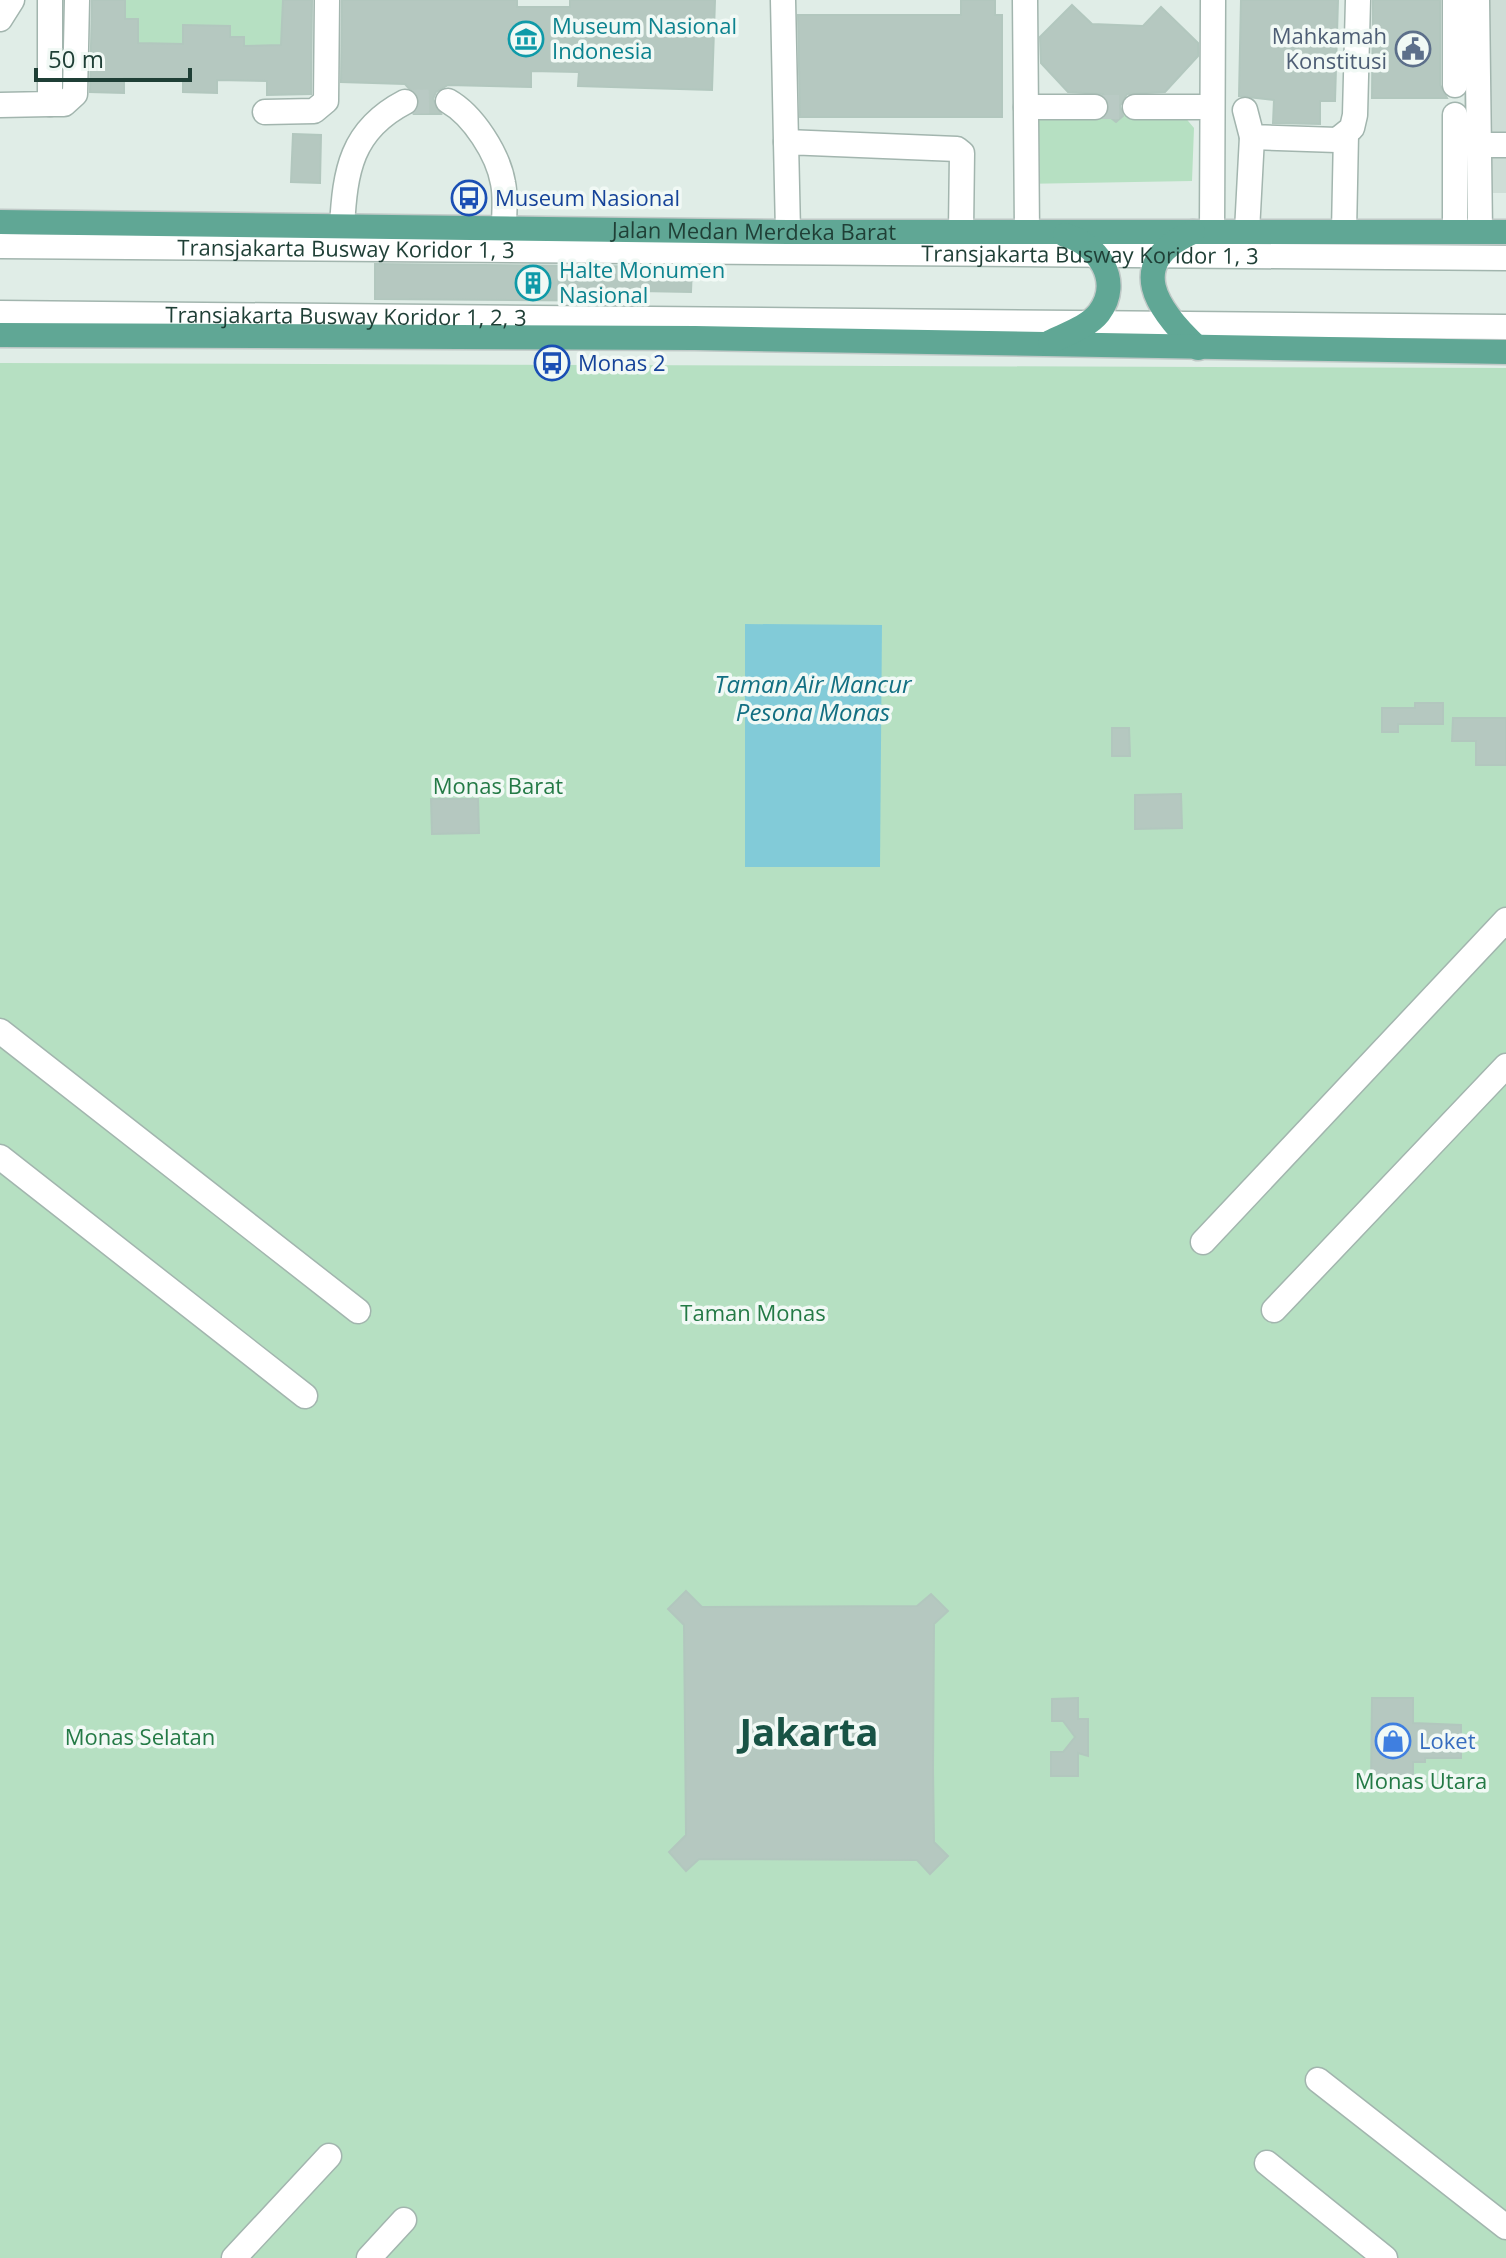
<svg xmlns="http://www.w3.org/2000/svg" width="1506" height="2258" font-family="'Open Sans',sans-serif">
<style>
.built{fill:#ceddd6}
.green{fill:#b6e0c2}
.water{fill:#82cbd8}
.building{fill:#b5c8c0;stroke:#b2c7be;stroke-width:2}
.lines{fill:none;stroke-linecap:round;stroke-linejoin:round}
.minor-tunnel{stroke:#b9cac4;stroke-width:24;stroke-dasharray:24 12;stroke-linecap:butt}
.minor-casing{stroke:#a2b5ae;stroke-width:27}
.major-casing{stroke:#c0c9c7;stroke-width:27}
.minor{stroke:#fff;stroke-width:24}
.major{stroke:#60a795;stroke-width:24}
.labels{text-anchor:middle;stroke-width:7;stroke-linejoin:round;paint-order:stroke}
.culture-label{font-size:22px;fill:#0d838f;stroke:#f1f9f5;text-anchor:start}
.service-label{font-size:22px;fill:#4e5e75;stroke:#f1f9f5;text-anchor:end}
.transit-label{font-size:22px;fill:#164399;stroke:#f1f9f5;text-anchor:start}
.street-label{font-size:22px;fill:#1f3f36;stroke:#f1f9f5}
.park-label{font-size:22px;fill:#247a46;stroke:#f1f9f5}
.shop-label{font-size:22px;fill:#366cbe;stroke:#f1f9f5;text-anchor:start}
.water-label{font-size:24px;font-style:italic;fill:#126f82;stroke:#f1f9f5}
.town-label{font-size:38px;font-weight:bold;fill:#185345;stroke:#f1f9f5}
</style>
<rect width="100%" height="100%" fill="#e0ede7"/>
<path class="built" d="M 1464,0 L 1506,0 L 1506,193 L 1464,193 Z"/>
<path class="green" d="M 125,0 L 283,0 L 281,45 L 244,46 L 230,37 L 183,26 L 183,44 L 138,43 L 138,19 L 125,19 Z
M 1039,108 L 1178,109 L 1194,128 L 1192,181 L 1020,184 Z
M 0,363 L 1506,368 L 1506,2258 L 0,2258 Z"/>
<path class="water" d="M 745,624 L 882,625 L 880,867 L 745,867 Z"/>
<path class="building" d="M 92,0 L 125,0 L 125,19 L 138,19 L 138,43 L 183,44 L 183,25 L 230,26 L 230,37 L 244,37 L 244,46 L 281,45 L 283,0 L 312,0 L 311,94 L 267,95 L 267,81 L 217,80 L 217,93 L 183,92 L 183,79 L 124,78 L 124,93 L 90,92 Z
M 342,0 L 517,0 L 517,7 L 570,7 L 570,0 L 715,0 L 712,90 L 578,86 L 579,72 L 531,71 L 531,87 L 448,85 L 436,92 L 433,99 L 441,114 L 414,114 L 420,101 L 405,84 L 341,82 Z
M 961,0 L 995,0 L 995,15 L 1002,15 L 1002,117 L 800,117 L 798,15 L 961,15 Z
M 1241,0 L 1338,0 L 1335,101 L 1320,101 L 1320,124 L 1273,123 L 1274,100 L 1239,96 Z
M 1373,0 L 1440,0 L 1440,85 L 1447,98 L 1372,98 Z
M 1072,5 L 1092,24 L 1143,26 L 1161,7 L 1198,43 L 1198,56 L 1165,92 L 1127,94 L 1120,106 L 1123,116 L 1116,122 L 1107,115 L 1110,106 L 1103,94 L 1068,92 L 1041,63 L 1040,37 Z
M 293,134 L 321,135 L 320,183 L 291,182 Z
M 375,264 L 692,267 L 691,292 L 640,291 L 640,301 L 375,299 Z
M 1415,703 L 1443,703 L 1443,724 L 1398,724 L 1398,732 L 1382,732 L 1382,708 L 1415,708 Z
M 1453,718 L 1506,718 L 1506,765 L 1476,765 L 1476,741 L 1452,741 Z
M 1112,728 L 1129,728 L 1130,756 L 1112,756 Z
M 1181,794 L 1182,828 L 1135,829 L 1135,795 Z
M 431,799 L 478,799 L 479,833 L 432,834 Z
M 686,1591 L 702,1607 L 917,1606 L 931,1594 L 948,1611 L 934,1624 L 933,1768 L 934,1842 L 948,1856 L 930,1874 L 917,1860 L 699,1859 L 686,1871 L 669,1852 L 686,1835 L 684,1625 L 668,1609 Z
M 1078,1698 L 1078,1719 L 1088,1719 L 1088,1756 L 1078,1753 L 1078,1776 L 1051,1776 L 1051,1752 L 1063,1752 L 1075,1737 L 1063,1721 L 1052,1721 L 1052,1699 Z
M 1372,1698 L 1413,1698 L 1413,1723 L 1461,1725 L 1461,1758 L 1425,1758 L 1425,1762 L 1413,1762 L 1413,1784 L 1371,1784 Z"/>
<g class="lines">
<path class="minor-tunnel" d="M 405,102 L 448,101
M 1095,107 L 1135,107"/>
<g class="minor-casing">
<g id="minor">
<path d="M 783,0 L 786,142"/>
<path d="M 1025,0 L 1027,232"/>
<path d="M 1477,0 L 1480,231"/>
<path d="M 0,19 L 12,0"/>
<path d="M 1455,85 L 1455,0"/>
<path d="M 448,101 C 473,115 498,154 503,183 C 506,197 504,213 504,227"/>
<path d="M 50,104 L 64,104 L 75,94 L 77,0"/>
<path d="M 0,105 L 50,104 L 50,0"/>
<path d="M 1026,107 L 1095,107"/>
<path d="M 1135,107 L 1212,107"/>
<path d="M 1245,110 L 1252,137 L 1337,140 L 1352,128 L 1355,115 L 1358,0"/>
<path d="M 265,112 L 314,111 L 326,101 L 327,0"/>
<path d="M 1479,145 L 1506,145"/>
<path d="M 342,227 C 345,171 351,130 405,102"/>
<path d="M 1212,230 L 1213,0"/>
<path d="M 1247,231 L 1252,137"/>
<path d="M 788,232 L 786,142 L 957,149 L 962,153 L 961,231"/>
<path d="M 1344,232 L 1346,134"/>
<path d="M 1455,232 L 1455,115"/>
<path id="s1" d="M 0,246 L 1506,258"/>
<path id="s2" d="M 0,313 L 1506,327"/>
<path d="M 0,1031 L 358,1311"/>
<path d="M 0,1157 L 305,1396"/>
<path d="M 1203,1242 L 1506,920"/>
<path d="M 1274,1310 L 1506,1066"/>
<path d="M 1318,2080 L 1506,2227"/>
<path d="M 1267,2163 L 1385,2258"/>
<path d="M 234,2258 L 329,2156"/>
<path d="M 369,2258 L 404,2220"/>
</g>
</g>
<g class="major-casing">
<g id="major">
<path id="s3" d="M 0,222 L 788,232 L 1506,232"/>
<path d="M 1193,232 C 1123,263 1157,310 1198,348"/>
<path d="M 0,335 L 695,338 L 1506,352"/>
<path d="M 1050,342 C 1066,334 1088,327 1099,313 C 1123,281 1098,244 1065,235"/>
</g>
</g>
<use href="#minor" class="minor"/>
<use href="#major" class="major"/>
</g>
<defs>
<g id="museum-ring" transform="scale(1.8)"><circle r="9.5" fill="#f1f9f5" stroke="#0f9aa8" stroke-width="1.5"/><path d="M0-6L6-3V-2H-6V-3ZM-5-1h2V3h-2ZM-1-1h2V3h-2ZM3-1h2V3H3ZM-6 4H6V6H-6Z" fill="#0f9aa8"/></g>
<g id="civic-ring" transform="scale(1.8)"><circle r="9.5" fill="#f1f9f5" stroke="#5c6f8a" stroke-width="1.5"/><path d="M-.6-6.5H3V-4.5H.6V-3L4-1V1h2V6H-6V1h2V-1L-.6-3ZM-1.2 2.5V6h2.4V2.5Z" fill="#5c6f8a"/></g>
<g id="bus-ring" transform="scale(1.8)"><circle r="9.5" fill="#f1f9f5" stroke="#1a4fb4" stroke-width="1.5"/><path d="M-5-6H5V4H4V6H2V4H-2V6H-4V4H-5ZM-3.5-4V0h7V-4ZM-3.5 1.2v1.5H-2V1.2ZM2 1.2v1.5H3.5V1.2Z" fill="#1a4fb4"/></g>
<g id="building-ring" transform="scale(1.8)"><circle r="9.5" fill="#f1f9f5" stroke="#0f9aa8" stroke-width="1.5"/><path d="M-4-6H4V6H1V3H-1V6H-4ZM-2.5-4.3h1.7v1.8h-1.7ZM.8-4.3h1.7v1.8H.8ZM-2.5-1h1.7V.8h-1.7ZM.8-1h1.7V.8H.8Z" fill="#0f9aa8"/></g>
<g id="shop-ring" transform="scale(1.8)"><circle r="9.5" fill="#f1f9f5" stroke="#3f7fe0" stroke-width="1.5"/><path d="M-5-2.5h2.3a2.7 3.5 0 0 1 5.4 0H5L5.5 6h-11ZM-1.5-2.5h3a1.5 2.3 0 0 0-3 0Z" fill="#3f7fe0"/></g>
</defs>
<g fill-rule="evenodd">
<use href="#museum-ring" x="526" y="39"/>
<use href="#civic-ring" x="1413" y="49"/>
<use href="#bus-ring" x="469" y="198"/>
<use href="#building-ring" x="533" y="283"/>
<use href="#bus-ring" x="552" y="363"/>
<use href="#shop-ring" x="1393" y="1741"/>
</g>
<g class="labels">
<g class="culture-label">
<text x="552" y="34">Museum Nasional<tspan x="552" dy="25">Indonesia</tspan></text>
<text x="559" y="278">Halte Monumen<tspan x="559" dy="25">Nasional</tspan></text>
</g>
<g class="service-label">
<text x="1387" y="44">Mahkamah<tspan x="1387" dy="25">Konstitusi</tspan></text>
</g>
<g class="transit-label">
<text x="495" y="206">Museum Nasional</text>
<text x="578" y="371">Monas 2</text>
</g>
<g class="street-label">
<text dy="8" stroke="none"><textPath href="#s3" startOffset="754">Jalan Medan Merdeka Barat</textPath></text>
<text dy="8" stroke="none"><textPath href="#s1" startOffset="346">Transjakarta Busway Koridor 1, 3</textPath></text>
<text dy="8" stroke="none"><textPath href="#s1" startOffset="1090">Transjakarta Busway Koridor 1, 3</textPath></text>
<text dy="8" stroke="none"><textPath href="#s2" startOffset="346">Transjakarta Busway Koridor 1, 2, 3</textPath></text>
</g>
<g class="park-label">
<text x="498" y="794">Monas Barat</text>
<text x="753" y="1321">Taman Monas</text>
<text x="140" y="1745">Monas Selatan</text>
<text x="1421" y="1789">Monas Utara</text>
</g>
<g class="shop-label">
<text x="1419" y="1749">Loket</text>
</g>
<g class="water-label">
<text x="813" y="693">Taman Air Mancur<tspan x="813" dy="28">Pesona Monas</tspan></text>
</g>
<g class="town-label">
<text x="809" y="1746">Jakarta</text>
</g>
</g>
<path d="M36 68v12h154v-12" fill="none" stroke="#1f3f36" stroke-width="4"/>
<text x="48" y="68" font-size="24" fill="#1f3f36" stroke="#f1f9f5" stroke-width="6" paint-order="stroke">50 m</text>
</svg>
